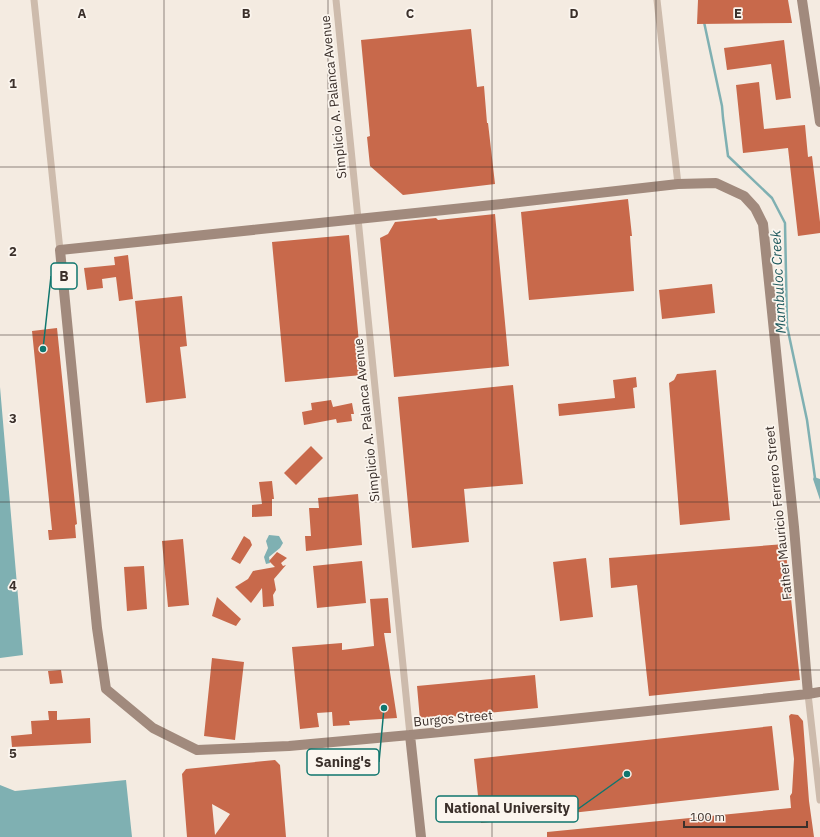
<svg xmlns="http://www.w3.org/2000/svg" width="820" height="837" font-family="'IBM Plex Sans',sans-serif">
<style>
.water{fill:#7fb0b2}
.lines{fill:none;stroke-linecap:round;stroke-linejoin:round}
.stream{stroke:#7fb0b2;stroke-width:2.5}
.building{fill:#c8694b;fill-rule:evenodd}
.street{stroke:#cdbbac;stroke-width:7}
.secondary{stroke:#a18a7d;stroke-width:10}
.grid{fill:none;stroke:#3b302b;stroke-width:1;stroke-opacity:0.55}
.labels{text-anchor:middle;stroke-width:3.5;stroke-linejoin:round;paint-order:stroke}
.street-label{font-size:13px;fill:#3b302b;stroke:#fbf5ee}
.water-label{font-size:14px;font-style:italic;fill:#1f5a5e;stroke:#fbf5ee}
.grid-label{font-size:13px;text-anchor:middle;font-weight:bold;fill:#3b302b;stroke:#fbf5ee;stroke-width:3.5;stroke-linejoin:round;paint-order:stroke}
.leader{fill:none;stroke:#0f766e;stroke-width:1.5}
.callout-dot{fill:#0f766e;stroke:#fbf5ee;stroke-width:1.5}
.callout{fill:#fbf5ee;stroke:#0f766e;stroke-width:1.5}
.callout-label{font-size:14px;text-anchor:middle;font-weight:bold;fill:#3b302b}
</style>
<rect width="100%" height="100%" fill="#f4ebe1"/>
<path class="water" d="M 0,387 L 23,655 L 0,658 Z
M 814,477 L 820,479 L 820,500 L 813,479 Z
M 269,535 L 279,536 L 283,543 L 280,548 L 269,557 L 270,563 L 266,564 L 264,557 L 268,548 L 266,541 Z
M 126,780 L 132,837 L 0,837 L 0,785 L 15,791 Z"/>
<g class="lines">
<path class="stream" d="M 704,22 L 722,106 L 723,118 L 728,156 L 772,198 L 785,223 L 787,326 L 807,420 L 815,478"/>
</g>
<path class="building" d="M 698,0 L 788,0 L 792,23 L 697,24 Z
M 471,29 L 477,87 L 484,86 L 487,123 L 488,123 L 495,184 L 403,195 L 370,166 L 367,137 L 370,136 L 361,40 Z
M 784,40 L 791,98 L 776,100 L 771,64 L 727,70 L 724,48 Z
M 759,82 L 764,129 L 805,125 L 808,157 L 812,156 L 820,222 L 820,233 L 798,236 L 788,148 L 743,153 L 736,85 Z
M 628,199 L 632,236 L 630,236 L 634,291 L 529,300 L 521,212 Z
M 495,214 L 509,366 L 394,377 L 380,238 L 388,234 L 395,222 L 436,218 L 438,220 Z
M 349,235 L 362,375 L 285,382 L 272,242 Z
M 128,255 L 133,299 L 119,301 L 116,277 L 102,279 L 103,288 L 87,290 L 84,268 L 115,265 L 114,257 Z
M 712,284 L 715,313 L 662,319 L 659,290 Z
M 182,296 L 187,346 L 180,347 L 186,398 L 146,403 L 135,301 Z
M 57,328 L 77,524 L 75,525 L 76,538 L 49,540 L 48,530 L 52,530 L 32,331 Z
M 716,370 L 730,520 L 680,525 L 669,383 L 674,380 L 677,374 Z
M 636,377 L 637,387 L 633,388 L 635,408 L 559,416 L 558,404 L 615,398 L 613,380 Z
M 513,385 L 523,484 L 464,489 L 469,542 L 412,548 L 398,397 Z
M 331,400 L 333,407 L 352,403 L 354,414 L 351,414 L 352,421 L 337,423 L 336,419 L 304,425 L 302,412 L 312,410 L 311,403 Z
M 311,446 L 323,458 L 296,485 L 284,473 Z
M 272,481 L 274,499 L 272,499 L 272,516 L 252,517 L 252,505 L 262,504 L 259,482 Z
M 358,494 L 362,545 L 306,551 L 305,536 L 311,536 L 309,508 L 319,508 L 318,498 Z
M 244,536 L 250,540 L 252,545 L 240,564 L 231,559 Z
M 183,539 L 189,605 L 168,607 L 162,541 Z
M 785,544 L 800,680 L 649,696 L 637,585 L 611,588 L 609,558 Z
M 277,552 L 287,558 L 281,563 L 283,566 L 286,565 L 274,579 L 276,590 L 273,595 L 274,606 L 263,607 L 262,588 L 251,603 L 235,587 L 248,579 L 253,571 L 275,567 L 269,561 Z
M 586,558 L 593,617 L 560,621 L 553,562 Z
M 362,561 L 366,603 L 317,608 L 313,566 Z
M 144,566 L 147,609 L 127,611 L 124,567 Z
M 217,597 L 241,619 L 236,626 L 212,616 Z
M 388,598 L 391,633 L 384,633 L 397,718 L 349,721 L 350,725 L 333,726 L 332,712 L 317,713 L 319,727 L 300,729 L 292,647 L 342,643 L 342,650 L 374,646 L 370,599 Z
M 212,658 L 244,662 L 235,740 L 204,736 Z
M 61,670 L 63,683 L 50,684 L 48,671 Z
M 535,675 L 538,708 L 420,720 L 417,686 Z
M 48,711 L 57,711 L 57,720 L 90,718 L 91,743 L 12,747 L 11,736 L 32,734 L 31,721 L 49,720 Z
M 791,714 L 798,715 L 803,721 L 809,801 L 814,837 L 547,837 L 547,832 L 791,808 L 790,796 L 792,793 L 794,759 L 789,716 Z
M 772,726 L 779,790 L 481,823 L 474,759 Z
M 275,760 L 280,765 L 286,837 L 187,837 L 182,774 L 186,769 ZM 212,804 L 230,814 L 215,835 Z"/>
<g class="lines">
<path class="street" d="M 34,0 L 60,250
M 336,0 L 410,735
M 657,0 L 678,184
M 808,694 L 820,800"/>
<path class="secondary" d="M 802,0 L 820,122
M 808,694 L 794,527 L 763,224 L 755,208 L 744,196 L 716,183 L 678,184 L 502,204 L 60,250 L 97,628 L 106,689 L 153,728 L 197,750 L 289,746 L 410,735 L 553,721 L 808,694 L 820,692
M 410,735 L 421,837"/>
</g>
<path class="grid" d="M 164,0 L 164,837M 328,0 L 328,837M 492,0 L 492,837M 656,0 L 656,837M 0,167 L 820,167M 0,335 L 820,335M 0,502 L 820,502M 0,670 L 820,670"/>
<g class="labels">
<g class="street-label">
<text transform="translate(333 97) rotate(-96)" y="5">Simplicio A. Palanca Avenue</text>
<text transform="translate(366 420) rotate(-96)" y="5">Simplicio A. Palanca Avenue</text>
<text transform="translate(778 513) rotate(-96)" y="5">Father Mauricio Ferrero Street</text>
<text transform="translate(453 718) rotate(-5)" y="5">Burgos Street</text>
</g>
<g class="water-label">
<text transform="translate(778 282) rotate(-93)" y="5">Mambuloc Creek</text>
</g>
</g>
<g class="grid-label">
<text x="82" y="18">A</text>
<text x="246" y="18">B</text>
<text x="410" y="18">C</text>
<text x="574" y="18">D</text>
<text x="738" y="18">E</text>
<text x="13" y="88">1</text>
<text x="13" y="256">2</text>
<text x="13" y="423">3</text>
<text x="13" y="590">4</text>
<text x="13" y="758">5</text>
</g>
<path class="leader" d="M43 349L51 276M384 708L379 762M627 774L578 809"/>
<g class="callout-dot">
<circle cx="43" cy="349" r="4"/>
<circle cx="384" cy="708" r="4"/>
<circle cx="627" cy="774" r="4"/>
</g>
<g class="callout">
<rect x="51" y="263" width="26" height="26" rx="4"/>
<rect x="307" y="749" width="72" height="26" rx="4"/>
<rect x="436" y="796" width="142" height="26" rx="4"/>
</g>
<g class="callout-label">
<text x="64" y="281">B</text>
<text x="343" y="767">Saning's</text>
<text x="507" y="813">National University</text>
</g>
<path d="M684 821v6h123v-6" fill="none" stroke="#3b302b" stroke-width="2"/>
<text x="690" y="821" font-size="12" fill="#3b302b" stroke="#fbf5ee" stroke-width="3" paint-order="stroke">100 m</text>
</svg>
